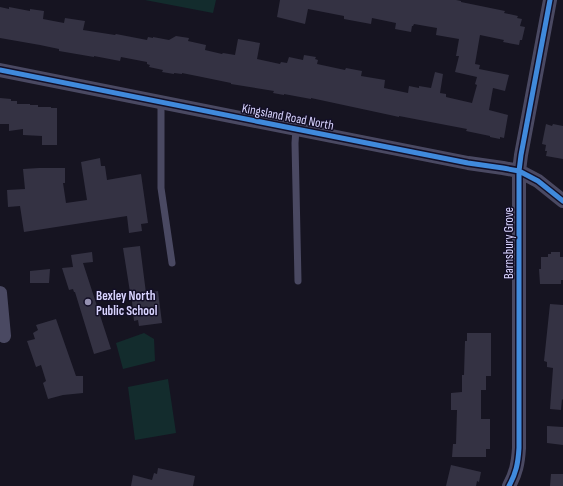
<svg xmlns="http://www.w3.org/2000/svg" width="563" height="486" font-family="'Sofia Sans Condensed',sans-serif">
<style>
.green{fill:#132c2d}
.building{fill:#343243}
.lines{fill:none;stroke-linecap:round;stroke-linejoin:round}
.lane{stroke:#4a4962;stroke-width:7}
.street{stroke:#4a4962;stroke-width:14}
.cycleway-casing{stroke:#130f26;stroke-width:8}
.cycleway{stroke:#408adc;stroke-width:5}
.poi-dot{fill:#9591b1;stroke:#130f26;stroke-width:1.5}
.labels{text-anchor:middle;stroke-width:3;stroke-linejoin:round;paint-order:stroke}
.street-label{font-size:13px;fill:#d9d4ff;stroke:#130f26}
.poi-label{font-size:13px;font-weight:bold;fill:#d9d4ff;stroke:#130f26;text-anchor:start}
</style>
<rect width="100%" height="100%" fill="#161421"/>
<path class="green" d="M 145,0 L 216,0 L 213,13 Z
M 144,333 L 154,339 L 155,361 L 123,369 L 116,343 Z
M 168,379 L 176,433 L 135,440 L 128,387 Z"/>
<path class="building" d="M 280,0 L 456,0 L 461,1 L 461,2 L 505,11 L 504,13 L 518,16 L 517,18 L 522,19 L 520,26 L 525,27 L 522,40 L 520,40 L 519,45 L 503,42 L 504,40 L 480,35 L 475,64 L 480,65 L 479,69 L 509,75 L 505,91 L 493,88 L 489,110 L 508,115 L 504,138 L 500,137 L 500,139 L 490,137 L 490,136 L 466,131 L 467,129 L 399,116 L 399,117 L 390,115 L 311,98 L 311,99 L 284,94 L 284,95 L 273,93 L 274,91 L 231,84 L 231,83 L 197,76 L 182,73 L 182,74 L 174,73 L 174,74 L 162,72 L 163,70 L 149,67 L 150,65 L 147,64 L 147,62 L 121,57 L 120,61 L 94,56 L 94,57 L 59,51 L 59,49 L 40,45 L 0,38 L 0,7 L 9,9 L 9,7 L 30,11 L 30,9 L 44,11 L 43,19 L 64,23 L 65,18 L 85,21 L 83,30 L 115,35 L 116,34 L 147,40 L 148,37 L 153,38 L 153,37 L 169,40 L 176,36 L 189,38 L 188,41 L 206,45 L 205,50 L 222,54 L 223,53 L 235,55 L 238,39 L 260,43 L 257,59 L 280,64 L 281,62 L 287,63 L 289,57 L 303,60 L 304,55 L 316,57 L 315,59 L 318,60 L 317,64 L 345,70 L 346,68 L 362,71 L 361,76 L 385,80 L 384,88 L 408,93 L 409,86 L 419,88 L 419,86 L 431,88 L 435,72 L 443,74 L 440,93 L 446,94 L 446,97 L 472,103 L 477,85 L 475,84 L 477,77 L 455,72 L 459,56 L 456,56 L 459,39 L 436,35 L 437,28 L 414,24 L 413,26 L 412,26 L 411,32 L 395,29 L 396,23 L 372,18 L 371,24 L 344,19 L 344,16 L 308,9 L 305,24 L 277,17 Z
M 0,98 L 11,99 L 11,101 L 17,101 L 17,104 L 30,104 L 30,105 L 38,105 L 38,107 L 51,107 L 51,108 L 57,108 L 57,145 L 42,145 L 42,136 L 23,135 L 23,129 L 9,131 L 9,124 L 0,124 Z
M 546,124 L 552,126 L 553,124 L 563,126 L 563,159 L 546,156 L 547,151 L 545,151 L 546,145 L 542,144 Z
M 100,158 L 101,166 L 105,166 L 107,180 L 141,174 L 148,223 L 141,224 L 142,231 L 129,233 L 127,216 L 24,232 L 20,206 L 8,207 L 7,190 L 25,189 L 23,169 L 39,168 L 65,168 L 65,183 L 63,183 L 66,203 L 87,200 L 81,162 Z
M 140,246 L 146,293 L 158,291 L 162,323 L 139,326 L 138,320 L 134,321 L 131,292 L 130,292 L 123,248 Z
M 92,252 L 93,262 L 83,263 L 111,349 L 94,354 L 75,292 L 74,292 L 73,289 L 69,290 L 62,268 L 73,267 L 71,255 Z
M 551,252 L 560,252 L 560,257 L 563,257 L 563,280 L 561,280 L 561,284 L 540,284 L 539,269 L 541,269 L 541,257 L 548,257 L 548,254 L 551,254 Z
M 50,269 L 49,283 L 30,283 L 30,271 Z
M 550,304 L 563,305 L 563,400 L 562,399 L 561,410 L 550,409 L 553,368 L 547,367 L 547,362 L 544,361 Z
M 56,319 L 76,376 L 83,376 L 83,393 L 63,395 L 48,399 L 43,383 L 46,381 L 41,365 L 36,367 L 27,341 L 35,339 L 33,333 L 38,330 L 36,325 Z
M 467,333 L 491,333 L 491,376 L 486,376 L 486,390 L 481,390 L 481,419 L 490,419 L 490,449 L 486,449 L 486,457 L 452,457 L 453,444 L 456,444 L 457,410 L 451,410 L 451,393 L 462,392 L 462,375 L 464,375 L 465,341 L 467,341 Z
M 547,426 L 563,427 L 563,445 L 547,443 Z
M 451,465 L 481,472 L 479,482 L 477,481 L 476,486 L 446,486 Z
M 158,468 L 195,476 L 193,486 L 131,486 L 133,475 L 152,480 L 154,473 L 157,474 Z
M 551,474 L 563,474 L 563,486 L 550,486 Z"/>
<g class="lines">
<path class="lane" d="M 161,102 L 161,188 L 172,263
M 296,129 L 295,143 L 298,281"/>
<path class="street" d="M 0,70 L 296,129 L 468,163 L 503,168 L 519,171 L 538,181 L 563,201
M 0,293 L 4,336
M 509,486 C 516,473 518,464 519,448 L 519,171 L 521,155 L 550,0"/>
<g class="cycleway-casing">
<path id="cycleway" d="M 0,70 L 296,129 L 468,163 L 503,168 L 519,171 L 538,181 L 563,201
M 509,486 C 516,473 518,464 519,448 L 519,171 L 521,155 L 550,0"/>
</g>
<use href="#cycleway" class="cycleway"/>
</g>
<circle class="poi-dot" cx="88" cy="302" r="4"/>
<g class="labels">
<g class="street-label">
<text transform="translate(288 116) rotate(11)" y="5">Kingsland Road North</text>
<text transform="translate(508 243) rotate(-90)" y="5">Barnsbury Grove</text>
</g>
<g class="poi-label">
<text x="96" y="300">Bexley North<tspan x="96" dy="15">Public School</tspan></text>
</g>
</g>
</svg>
